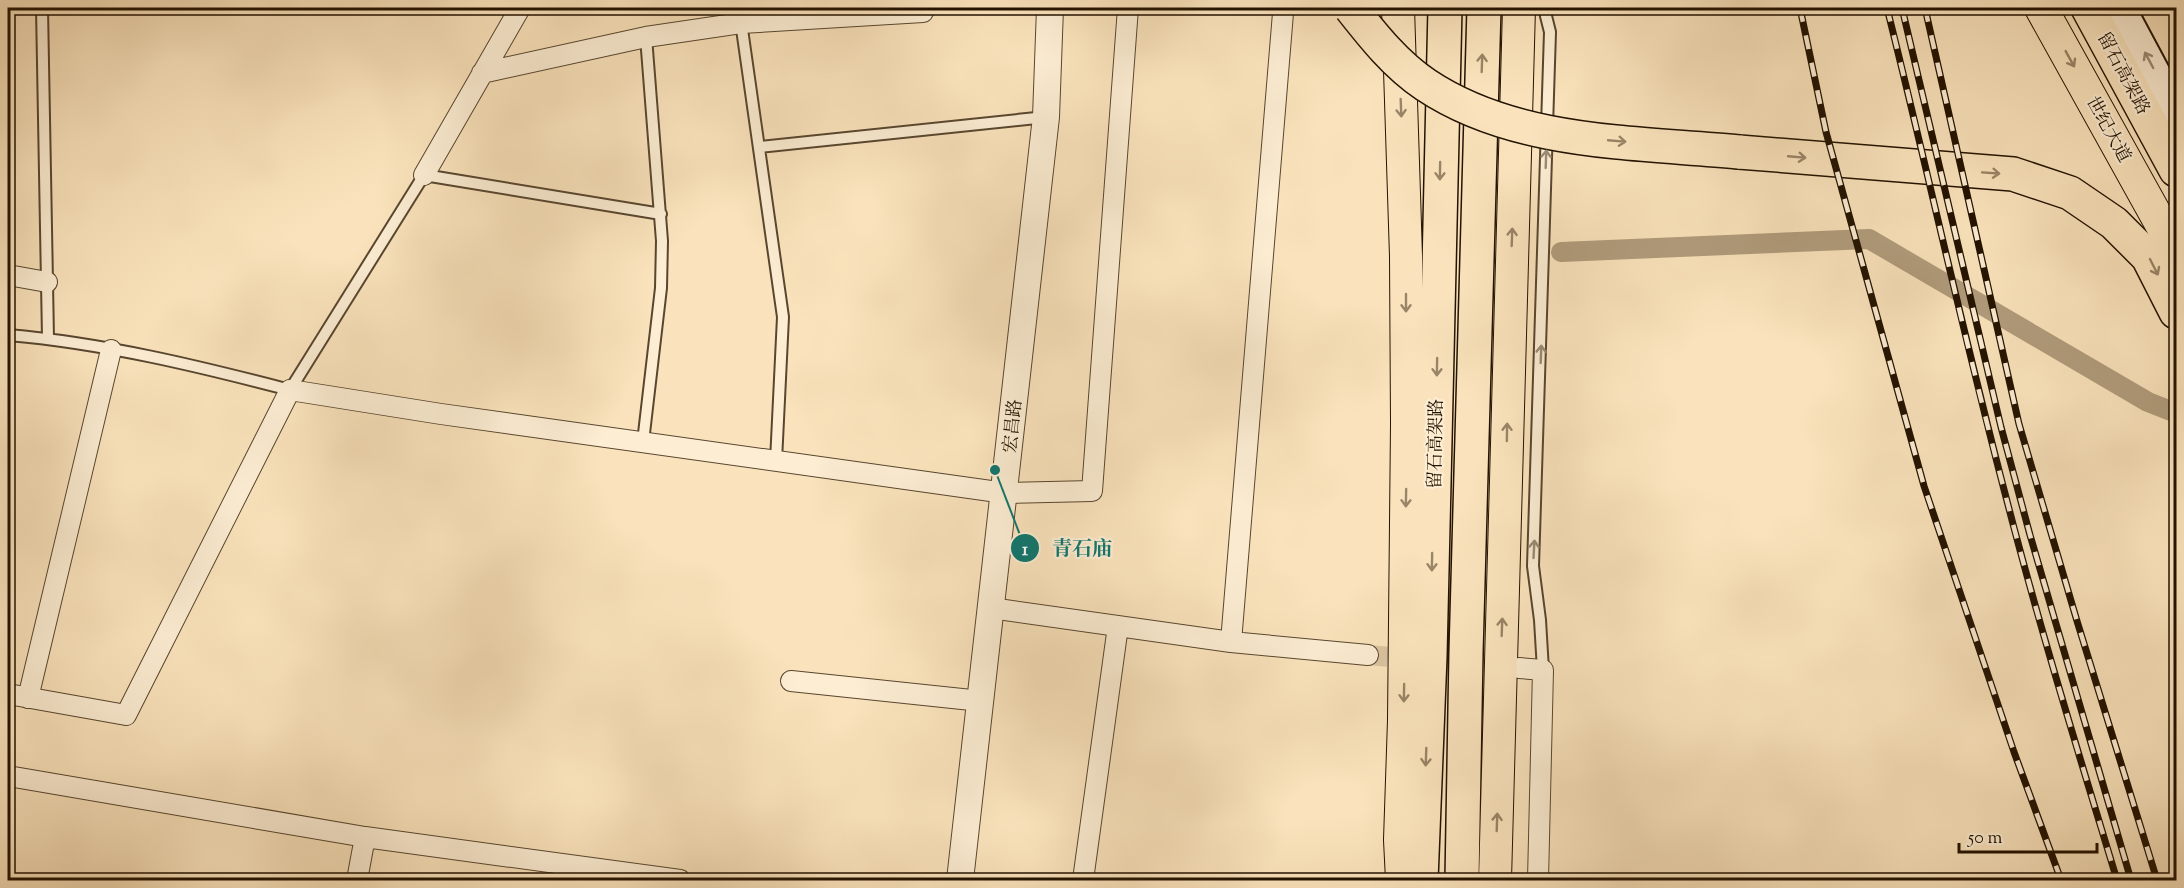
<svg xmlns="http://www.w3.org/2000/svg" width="2184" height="888" font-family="'Sorts Mill Goudy','Noto Serif SC',serif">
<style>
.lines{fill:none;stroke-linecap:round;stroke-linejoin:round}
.canal{stroke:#b19c7c;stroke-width:20}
.minor-tunnel{stroke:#dac4a0;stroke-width:20;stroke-dasharray:20 10;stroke-linecap:butt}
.service-casing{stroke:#58462f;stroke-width:14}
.minor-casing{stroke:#58462f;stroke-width:22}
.tertiary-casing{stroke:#58462f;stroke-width:28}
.secondary-casing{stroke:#221200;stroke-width:32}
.primary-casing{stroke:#221200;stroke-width:34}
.trunk-casing{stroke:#221200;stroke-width:36}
.service{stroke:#fcedd3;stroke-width:10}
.minor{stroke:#fcedd3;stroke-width:20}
.tertiary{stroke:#fcedd3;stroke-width:26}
.secondary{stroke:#fcedd3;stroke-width:28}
.primary{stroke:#fae3bc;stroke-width:32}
.trunk{stroke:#fae3bc;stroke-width:33}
.rail-casing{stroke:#221200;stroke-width:7}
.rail{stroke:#fcedd3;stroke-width:4.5;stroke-dasharray:14;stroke-linecap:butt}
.trunk-bridge-casing{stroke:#221200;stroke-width:36;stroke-linecap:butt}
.trunk-bridge{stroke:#fae3bc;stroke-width:33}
.oneway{stroke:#998567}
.oneway2{stroke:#9a8a74}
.labels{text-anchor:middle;stroke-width:4.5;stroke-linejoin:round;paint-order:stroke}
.street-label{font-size:18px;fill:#221200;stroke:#fcedd3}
.leader{fill:none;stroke:#0f766e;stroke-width:2}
.callout-dot{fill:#0f766e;stroke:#fcedd3;stroke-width:2}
.mark-label{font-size:18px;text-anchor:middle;font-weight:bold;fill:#fff}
.callout-label{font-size:20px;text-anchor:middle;font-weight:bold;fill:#0f766e;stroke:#fcedd3;stroke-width:4.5;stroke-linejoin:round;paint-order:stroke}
</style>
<rect width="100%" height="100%" fill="#fae3bc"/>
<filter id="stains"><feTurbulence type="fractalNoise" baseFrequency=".00333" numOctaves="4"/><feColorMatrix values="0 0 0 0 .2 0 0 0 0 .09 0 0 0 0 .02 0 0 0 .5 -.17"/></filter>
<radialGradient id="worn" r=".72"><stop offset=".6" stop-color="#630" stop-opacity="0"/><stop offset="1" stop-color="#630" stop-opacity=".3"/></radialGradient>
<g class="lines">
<path class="canal" d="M 1561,252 L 1869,239 L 2148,402 L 2176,413"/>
<path class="minor-tunnel" d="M 1368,655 L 1511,667"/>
<g class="service-casing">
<path id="service" d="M 42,8 L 48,338
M 739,8 L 783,317 L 776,461
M 759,147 L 1046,117
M 8,335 C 103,343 198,366 290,390 L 424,175 L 661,214
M 643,442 L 661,288 L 662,241 L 646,37
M 1543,670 L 1540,620 L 1533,566 L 1550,32 L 1544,8"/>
</g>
<g class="minor-casing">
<path id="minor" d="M 482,73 L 646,37 L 741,23 L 923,12 L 922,8
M 424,175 L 520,8
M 8,275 L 47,282
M 991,608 L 1231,642 L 1368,655
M 1231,642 L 1283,13 L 1280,8
M 1519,668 L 1543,670 L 1538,880
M 791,681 L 981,701
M 8,694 L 126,715 L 290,390 L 441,414 L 1005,493 L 1092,491 L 1128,8
M 28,698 L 111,350
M 8,776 L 365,837 L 357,880
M 365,837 L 680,880
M 1083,880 L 1118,626"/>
</g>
<g class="tertiary-casing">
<path id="tertiary" d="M 960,880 L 1046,117 L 1050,8"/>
</g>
<g class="secondary-casing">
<path id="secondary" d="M 2121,8 L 2176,111"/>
</g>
<g class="primary-casing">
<path id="primary" d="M 1398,8 L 1406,256 L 1407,424 L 1404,720 L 1400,840 L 1402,880
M 2041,8 L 2176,251
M 1495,880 L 1519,8"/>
</g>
<g class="trunk-casing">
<path id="trunk" d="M 2088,8 L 2176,170
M 1739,152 L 2013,174 L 2070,193 L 2114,223 L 2148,257 L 2176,312
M 1421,880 L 1430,656 L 1445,8
M 1462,880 L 1466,653 L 1484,8"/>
</g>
<use href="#service" class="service"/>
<use href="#minor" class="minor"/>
<use href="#tertiary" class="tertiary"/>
<use href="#secondary" class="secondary"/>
<use href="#primary" class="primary"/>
<use href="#trunk" class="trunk"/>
<g class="rail-casing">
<path id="rail" d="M 1800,8 L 1826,132 L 1924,486 L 2014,752 L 2061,880
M 1887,8 C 1928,172 1964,338 2007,501 C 2040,629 2079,755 2117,880
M 1902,8 L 2001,427 L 2030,535 L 2131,880
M 1925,8 L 2019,424 L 2077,621 L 2157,880"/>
</g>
<use href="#rail" class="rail"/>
<g class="trunk-bridge-casing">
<path id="trunk-bridge" d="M 1351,8 C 1373,36 1396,65 1426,85 C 1516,145 1635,142 1739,152"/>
</g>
<use href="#trunk-bridge" class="trunk-bridge"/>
</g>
<defs><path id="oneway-shaft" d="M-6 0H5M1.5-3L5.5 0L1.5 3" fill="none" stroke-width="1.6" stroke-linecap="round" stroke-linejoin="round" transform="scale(1.5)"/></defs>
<g class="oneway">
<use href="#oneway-shaft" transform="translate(2070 59) rotate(61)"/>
<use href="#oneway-shaft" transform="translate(1482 63) rotate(-88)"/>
<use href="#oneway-shaft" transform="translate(1401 108) rotate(88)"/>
<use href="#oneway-shaft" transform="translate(1617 141) rotate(5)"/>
<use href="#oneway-shaft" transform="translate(1797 157) rotate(5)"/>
<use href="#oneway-shaft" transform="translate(1440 171) rotate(91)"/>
<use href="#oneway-shaft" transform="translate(1991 173) rotate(4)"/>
<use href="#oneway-shaft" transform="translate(1512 237) rotate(-88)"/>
<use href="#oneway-shaft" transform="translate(2154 267) rotate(63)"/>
<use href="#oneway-shaft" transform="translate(1406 303) rotate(90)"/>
<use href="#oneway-shaft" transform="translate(1437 367) rotate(91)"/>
<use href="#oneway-shaft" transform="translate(1507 432) rotate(-89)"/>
<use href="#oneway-shaft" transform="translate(1406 498) rotate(91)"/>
<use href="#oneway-shaft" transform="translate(1432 562) rotate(91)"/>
<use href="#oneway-shaft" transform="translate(1502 627) rotate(-88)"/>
<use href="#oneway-shaft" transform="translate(1404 693) rotate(91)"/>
<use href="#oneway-shaft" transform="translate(1426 757) rotate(92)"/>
<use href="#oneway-shaft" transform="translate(1497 822) rotate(-88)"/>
</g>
<g class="oneway2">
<use href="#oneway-shaft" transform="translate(2149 60) rotate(-118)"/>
<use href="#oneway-shaft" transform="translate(1546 159) rotate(-88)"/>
<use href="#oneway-shaft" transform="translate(1541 354) rotate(-88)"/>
<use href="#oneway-shaft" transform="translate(1534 549) rotate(-87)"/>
</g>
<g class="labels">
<g class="street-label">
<text transform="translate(2124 73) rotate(62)" y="6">留石高架路</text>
<text transform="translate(2109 129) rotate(61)" y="6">世纪大道</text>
<text transform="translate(1012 426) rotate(-84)" y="6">宏昌路</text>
<text transform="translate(1435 444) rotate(-89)" y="6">留石高架路</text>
</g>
</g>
<path class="leader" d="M995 470L1025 548"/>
<g class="callout-dot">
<circle cx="995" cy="470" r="6"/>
<circle cx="1025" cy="548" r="15"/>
</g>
<g class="mark-label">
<text x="1025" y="555">1</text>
</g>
<g class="callout-label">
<text x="1082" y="555">青石庙</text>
</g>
<rect width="2184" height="888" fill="none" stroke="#fae3bc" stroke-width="30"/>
<rect x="9" y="9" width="2166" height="870" fill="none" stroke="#221200" stroke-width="3"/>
<rect x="15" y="15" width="2154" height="858" fill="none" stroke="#221200" stroke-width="1.5"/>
<path d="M1959 843v9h138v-9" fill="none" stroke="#221200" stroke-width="3"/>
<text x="1968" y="843" font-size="18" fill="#221200" stroke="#fcedd3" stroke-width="4.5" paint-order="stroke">50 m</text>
<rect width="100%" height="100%" filter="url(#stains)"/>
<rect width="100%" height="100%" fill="url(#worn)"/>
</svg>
